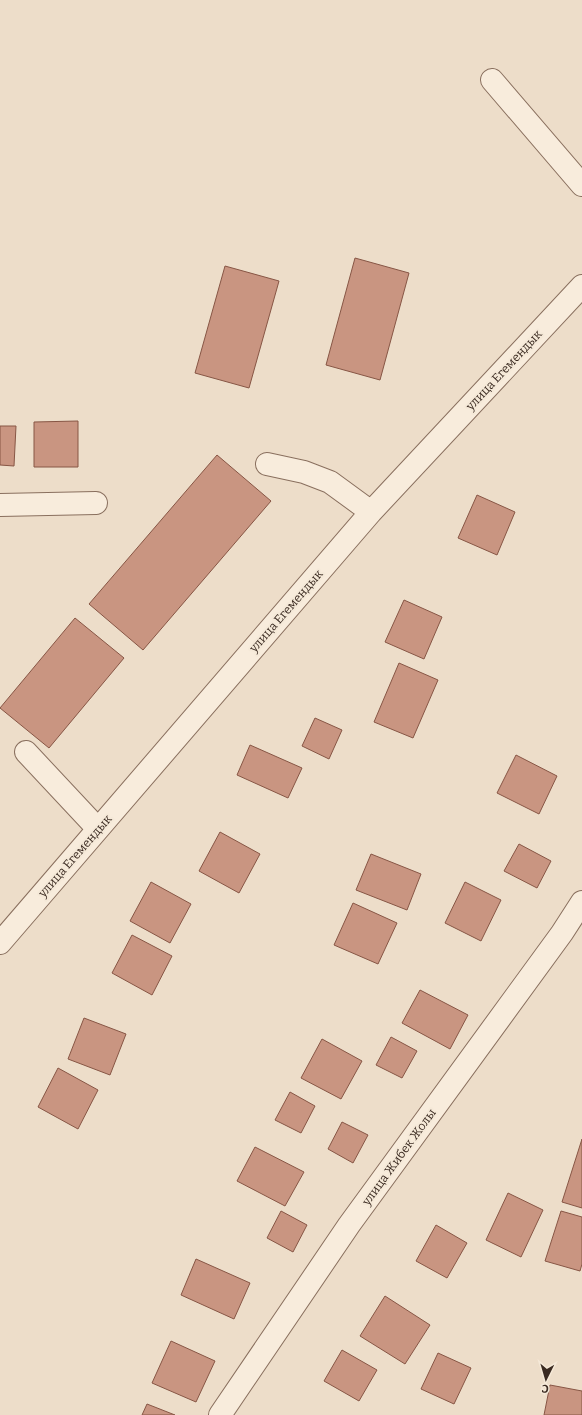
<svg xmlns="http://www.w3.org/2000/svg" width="582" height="1415" font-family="Bitter,serif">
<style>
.building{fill:#c99581;stroke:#875645}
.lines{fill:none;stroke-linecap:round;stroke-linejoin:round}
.minor-casing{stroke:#896f5e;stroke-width:24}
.minor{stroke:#f8ecdc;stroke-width:22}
.labels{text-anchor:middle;stroke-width:4;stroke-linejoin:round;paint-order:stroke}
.street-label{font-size:12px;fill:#3a2a21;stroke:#f5e9d8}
</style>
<rect width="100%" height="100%" fill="#edddc9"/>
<path class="building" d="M 355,258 L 409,273 L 380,380 L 326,365 Z
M 225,266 L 279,281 L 249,388 L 195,373 Z
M 78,421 L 78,467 L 34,467 L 34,422 Z
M 0,426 L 16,426 L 14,466 L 0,465 Z
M 217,455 L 271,501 L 143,650 L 89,604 Z
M 477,495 L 515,512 L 497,555 L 458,538 Z
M 404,600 L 442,617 L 424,659 L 385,642 Z
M 75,618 L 124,658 L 49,748 L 0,708 Z
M 399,663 L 438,680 L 413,738 L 374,722 Z
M 315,718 L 342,730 L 329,759 L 302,746 Z
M 250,745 L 302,768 L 288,798 L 237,775 Z
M 516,755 L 557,776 L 539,814 L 497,793 Z
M 220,832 L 260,854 L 239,893 L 199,871 Z
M 519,844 L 551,861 L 537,888 L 504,871 Z
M 371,854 L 421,874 L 407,910 L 356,890 Z
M 151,882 L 191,904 L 170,943 L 130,921 Z
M 465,882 L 501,900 L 481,941 L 445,923 Z
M 353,903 L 397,923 L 378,964 L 334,945 Z
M 132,935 L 172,956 L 152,995 L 112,973 Z
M 420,990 L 468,1015 L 450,1049 L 402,1023 Z
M 84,1018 L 126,1034 L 110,1075 L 68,1059 Z
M 391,1037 L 417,1051 L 402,1078 L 376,1065 Z
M 322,1039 L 362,1061 L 341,1099 L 301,1078 Z
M 58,1068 L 98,1090 L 78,1129 L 38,1107 Z
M 290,1092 L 315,1106 L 301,1133 L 275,1120 Z
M 342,1122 L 368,1135 L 353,1163 L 328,1149 Z
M 582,1139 L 582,1208 L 562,1202 Z
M 255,1147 L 304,1172 L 285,1206 L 237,1181 Z
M 508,1193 L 543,1210 L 521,1257 L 486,1240 Z
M 281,1211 L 307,1225 L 293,1252 L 267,1238 Z
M 561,1211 L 582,1217 L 582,1264 L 580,1271 L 545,1261 Z
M 436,1225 L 467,1243 L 447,1278 L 416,1261 Z
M 196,1259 L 250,1283 L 234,1319 L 181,1295 Z
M 385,1296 L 430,1325 L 405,1364 L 360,1336 Z
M 171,1341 L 215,1361 L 196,1402 L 152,1383 Z
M 342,1350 L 377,1370 L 359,1401 L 324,1381 Z
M 438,1353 L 471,1368 L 454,1404 L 421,1389 Z
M 550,1385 L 582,1391 L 582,1415 L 544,1415 Z
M 147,1404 L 175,1415 L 142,1415 Z"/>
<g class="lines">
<g class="minor-casing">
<path id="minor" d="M 492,80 L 582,185
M 267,464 L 304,472 L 330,482 L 371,512
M 0,505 L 96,503
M 26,752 L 98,829
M 0,943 L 371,512 L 582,286
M 220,1415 L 349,1225 L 562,933 L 582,902"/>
</g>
<use href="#minor" class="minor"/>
</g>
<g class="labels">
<g class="street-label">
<text transform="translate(504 370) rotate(-47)" y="4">улица Егемендык</text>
<text transform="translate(286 611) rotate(-49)" y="4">улица Егемендык</text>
<text transform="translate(75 856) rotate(-49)" y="4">улица Егемендык</text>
<text transform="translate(399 1157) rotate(-54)" y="4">улица Жибек Жолы</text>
</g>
</g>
<g transform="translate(546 1379) rotate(185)" stroke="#f5e9d8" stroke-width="3" paint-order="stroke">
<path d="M0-3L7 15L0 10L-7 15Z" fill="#3a2a21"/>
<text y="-6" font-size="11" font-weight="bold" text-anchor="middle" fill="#3a2a21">С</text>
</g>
</svg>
